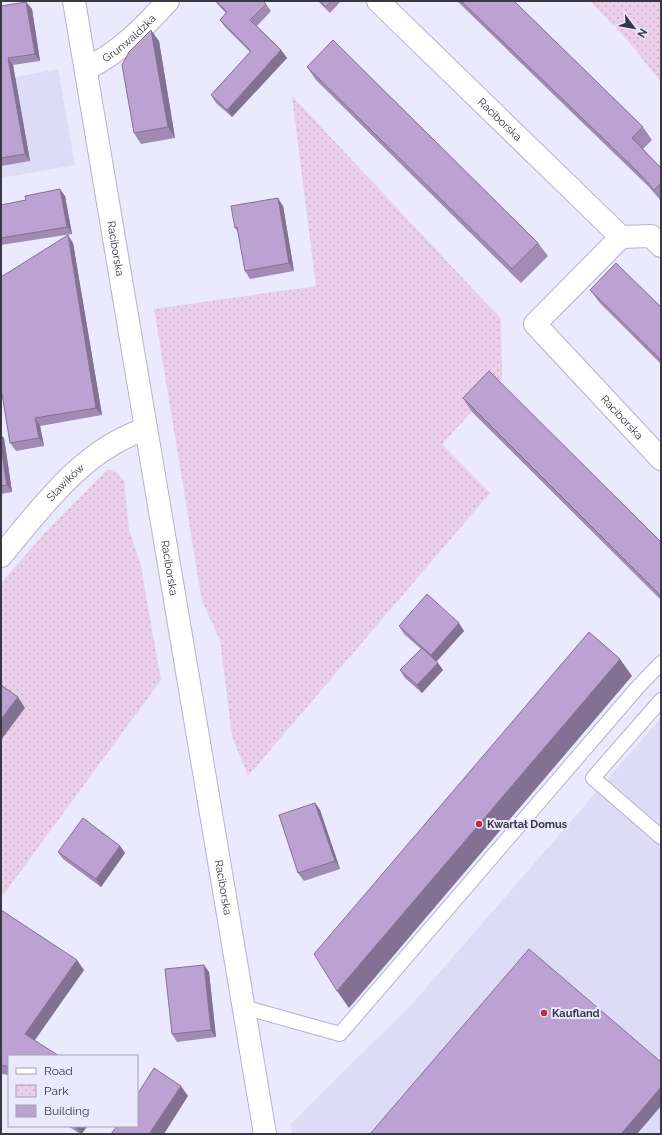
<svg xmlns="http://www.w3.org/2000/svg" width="662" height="1135" font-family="Raleway,sans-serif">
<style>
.built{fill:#dddbf5}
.park{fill:url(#park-dots)}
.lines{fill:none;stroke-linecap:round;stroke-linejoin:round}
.lane-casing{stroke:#b4b2cb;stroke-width:16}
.street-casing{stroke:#b4b2cb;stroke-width:24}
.secondary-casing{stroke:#b4b2cb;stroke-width:24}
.lane{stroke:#fff;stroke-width:14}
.street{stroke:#fff;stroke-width:22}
.secondary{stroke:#fff;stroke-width:22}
.wall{fill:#a18bb5}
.shaded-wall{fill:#837193}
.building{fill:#bba2d2;stroke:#837193}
.poi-dot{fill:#be2d38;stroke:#eae9fe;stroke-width:1.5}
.labels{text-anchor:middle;stroke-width:4;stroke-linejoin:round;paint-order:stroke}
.street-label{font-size:11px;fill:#383742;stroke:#eae9fe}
.poi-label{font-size:11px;font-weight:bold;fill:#383742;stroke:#eae9fe;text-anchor:start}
</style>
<defs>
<pattern id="park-dots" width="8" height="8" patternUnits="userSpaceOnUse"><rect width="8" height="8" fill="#eaceea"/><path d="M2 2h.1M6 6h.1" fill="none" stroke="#c9b2ca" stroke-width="1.8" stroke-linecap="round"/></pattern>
</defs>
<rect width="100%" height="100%" fill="#eae9fe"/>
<path class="built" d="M 58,69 L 75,165 L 1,178 L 1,80 Z
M 661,718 L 661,1134 L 292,1134 L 291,1124 L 412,1004 Z"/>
<path class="park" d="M 590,1 L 661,1 L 661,82 L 628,41 Z
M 292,96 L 501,319 L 502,379 L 442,444 L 490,493 L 248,776 L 232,736 L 220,640 L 202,601 L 154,309 L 316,286 Z
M 108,469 L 117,473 L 124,480 L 129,530 L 140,562 L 161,680 L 1,898 L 1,583 L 44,534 Z"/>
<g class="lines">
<g class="lane-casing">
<path id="lane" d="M 661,700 L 593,778 L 661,837
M 243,1007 L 340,1034 L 637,688 L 661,663"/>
</g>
<g class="street-casing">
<g id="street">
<path id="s1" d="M 378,1 L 621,237 L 651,236 L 661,246"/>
<path id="s2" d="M 86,69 C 119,53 143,28 168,1"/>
<path id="s3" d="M 621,237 L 535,324 L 661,459"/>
<path id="s4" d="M 1,556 C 42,507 83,449 146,429"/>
</g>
</g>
<g class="secondary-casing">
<g id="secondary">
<path id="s5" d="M 74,1 L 265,1134"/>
</g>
</g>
<use href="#lane" class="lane"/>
<use href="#street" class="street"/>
<use href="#secondary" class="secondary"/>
</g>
<path class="wall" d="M 215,1 L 266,4 L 271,11 L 257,26 L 281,50 L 287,58 L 232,117 L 216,103 L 211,95 L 250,52 L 225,27 L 220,20 L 226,13 L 220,7 Z
M 318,1 L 341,1 L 330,13 Z
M 457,1 L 514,1 L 643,127 L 652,140 L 643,149 L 661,168 L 661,201 L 649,187 Z
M 26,2 L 32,9 L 40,61 L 13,65 L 30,161 L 1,166 L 1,6 Z
M 159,41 L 175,138 L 141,144 L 134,133 Z
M 307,67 L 538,243 L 548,256 L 521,283 L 316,80 Z
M 65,196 L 72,234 L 1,245 L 1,205 Z
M 283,206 L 294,271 L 250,279 L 245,271 L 238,232 L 235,228 Z
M 73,243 L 102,415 L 40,426 L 44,446 L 16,451 L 10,443 Z
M 590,290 L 661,307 L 661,364 L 600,303 Z
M 463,398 L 661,542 L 661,600 L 472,412 Z
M 1,435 L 4,438 L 12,492 L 1,494 Z
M 399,626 L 464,631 L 436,662 L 443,670 L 422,693 L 405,678 L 400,670 L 421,649 L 404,634 Z
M 315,803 L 320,810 L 340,869 L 304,881 L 298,873 Z
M 120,846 L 125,853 L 101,887 L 63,859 L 58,852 Z
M 1,910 L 84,970 L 35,1040 L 9,1056 L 9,1075 L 1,1074 Z
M 209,972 L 216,1037 L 177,1042 L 172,1034 Z
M 68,1126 L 87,1126 L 82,1134 L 80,1134 Z"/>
<path class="shaded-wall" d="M 26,2 L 32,9 L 40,61 L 35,54 Z
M 151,30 L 159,41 L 175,138 L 168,127 Z
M 281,50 L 287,58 L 232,117 L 227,110 Z
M 8,58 L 13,65 L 30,161 L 25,154 Z
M 60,189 L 65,196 L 72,234 L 67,227 Z
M 278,198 L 283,206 L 294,271 L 289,263 Z
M 68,235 L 73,243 L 102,415 L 96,408 Z
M 35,418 L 40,426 L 44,446 L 39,438 Z
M 1,435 L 4,438 L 12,492 L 7,485 L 1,448 Z
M 459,623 L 464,631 L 436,662 L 431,655 Z
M 620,659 L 632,676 L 349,1008 L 337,991 Z
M 438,663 L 443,670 L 422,693 L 417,685 Z
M 18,697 L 25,708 L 1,740 L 1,719 Z
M 315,803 L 320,810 L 340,869 L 335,861 Z
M 120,846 L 125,853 L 101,887 L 96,879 Z
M 77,960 L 84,970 L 32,1044 L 25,1034 Z
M 204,965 L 209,972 L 216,1037 L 211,1030 Z
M 181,1086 L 188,1096 L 164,1134 L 149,1134 Z
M 661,1087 L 661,1106 L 637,1134 L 621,1134 Z
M 75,1126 L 87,1126 L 82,1134 L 81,1134 Z"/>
<path class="building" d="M 216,1 L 263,1 L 266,4 L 250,20 L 281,50 L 227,110 L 211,95 L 251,51 L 220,20 L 227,12 Z
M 320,1 L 331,1 L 326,7 Z
M 461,1 L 514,1 L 643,127 L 632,138 L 661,168 L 661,183 L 654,190 L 640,174 Z
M 26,2 L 35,54 L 8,58 L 25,154 L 1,158 L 1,6 Z
M 151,30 L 168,127 L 134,133 L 122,65 L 129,52 Z
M 333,40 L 538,243 L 512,269 L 307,67 Z
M 60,189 L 67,227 L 1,238 L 1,205 L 26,200 L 25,196 Z
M 278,198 L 289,263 L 245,271 L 237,227 L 235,228 L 231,206 Z
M 68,235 L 96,408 L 35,418 L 39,438 L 10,443 L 1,388 L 1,277 Z
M 616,263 L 661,307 L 661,360 L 590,290 Z
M 489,371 L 661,542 L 661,596 L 463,398 Z
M 1,448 L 7,485 L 1,486 Z
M 427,594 L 459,623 L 431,655 L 399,626 Z
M 589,632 L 620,659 L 337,991 L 314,954 Z
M 422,648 L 438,663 L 417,685 L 400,670 Z
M 1,685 L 18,697 L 1,719 Z
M 315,803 L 335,861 L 298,873 L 279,815 Z
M 83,818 L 120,846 L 96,879 L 58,852 Z
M 1,910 L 77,960 L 25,1034 L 59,1056 L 9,1056 L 9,1067 L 1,1065 Z
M 529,949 L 661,1062 L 661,1087 L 621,1134 L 370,1134 Z
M 204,965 L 211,1030 L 172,1034 L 165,969 Z
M 154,1068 L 181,1086 L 149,1134 L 111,1134 L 117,1126 L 137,1126 L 137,1095 Z"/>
<g class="poi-dot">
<circle cx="479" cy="824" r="4"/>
<circle cx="544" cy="1013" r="4"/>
</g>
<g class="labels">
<g class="street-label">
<text dy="4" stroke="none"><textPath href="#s2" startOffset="53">Grunwaldzka</textPath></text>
<text dy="4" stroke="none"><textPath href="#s1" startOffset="170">Raciborska</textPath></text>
<text dy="4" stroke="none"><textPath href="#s5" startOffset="251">Raciborska</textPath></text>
<text dy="4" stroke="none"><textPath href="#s3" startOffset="250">Raciborska</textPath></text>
<text dy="4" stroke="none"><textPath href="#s4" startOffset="98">Sławików</textPath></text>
<text dy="4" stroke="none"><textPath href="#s5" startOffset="575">Raciborska</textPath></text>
<text dy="4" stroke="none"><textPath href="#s5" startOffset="899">Raciborska</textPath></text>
</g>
<g class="poi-label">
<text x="487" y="828">Kwartał Domus</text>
<text x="552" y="1017">Kaufland</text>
</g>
</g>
<rect width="662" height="1135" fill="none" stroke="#383742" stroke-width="4"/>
<rect x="8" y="1055" width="130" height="72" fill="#eae9fe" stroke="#a3a2b3"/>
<rect x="16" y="1068" width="20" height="6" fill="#ffffff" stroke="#a3a2b3"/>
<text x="44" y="1075" font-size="12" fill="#383742">Road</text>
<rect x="16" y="1085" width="20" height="12" fill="url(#park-dots)" stroke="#a3a2b3"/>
<text x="44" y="1095" font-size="12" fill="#383742">Park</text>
<rect x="16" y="1105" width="20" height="12" fill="#bba2d2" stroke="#a3a2b3"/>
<text x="44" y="1115" font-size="12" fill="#383742">Building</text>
<g transform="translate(634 28) rotate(122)" stroke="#eae9fe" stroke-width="3" paint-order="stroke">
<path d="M0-3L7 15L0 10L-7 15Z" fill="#383742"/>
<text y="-6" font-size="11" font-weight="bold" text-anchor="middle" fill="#383742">N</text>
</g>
</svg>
